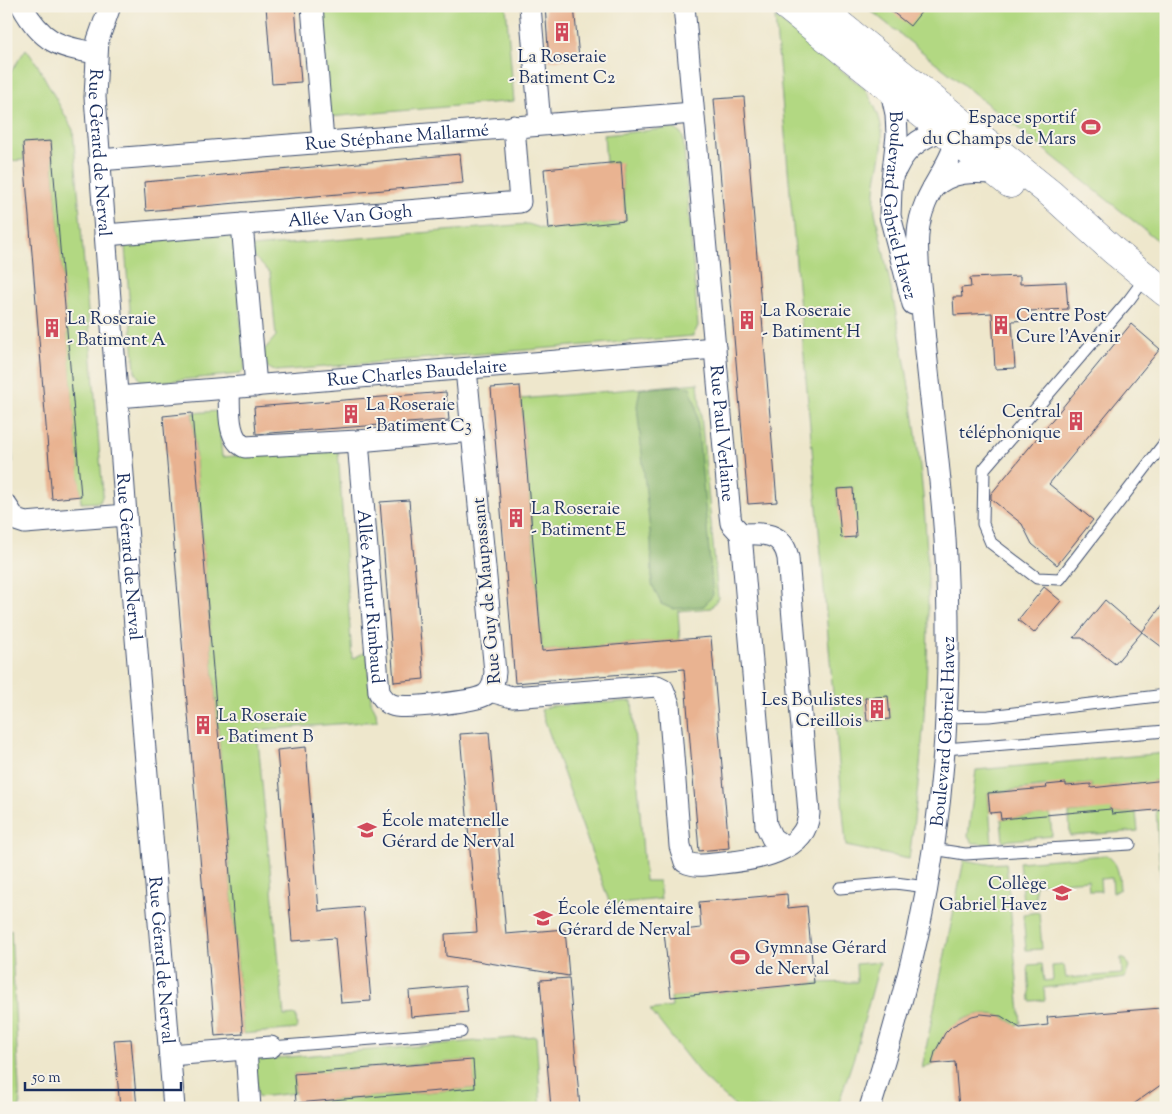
<svg xmlns="http://www.w3.org/2000/svg" width="1172" height="1114" font-family="'Sorts Mill Goudy',serif">
<style>
.green{fill:#b2d882;stroke:#668470;fill-rule:evenodd}
.forest{fill:#8db870;stroke:#547467}
.building{fill:#e9b391}
.lines{fill:none;stroke-linecap:round;stroke-linejoin:round}
.service-casing{stroke:#3b4b6e;stroke-width:13}
.minor-casing{stroke:#3b4b6e;stroke-width:23}
.tertiary-casing{stroke:#3b4b6e;stroke-width:29}
.service{stroke:#fff;stroke-width:11}
.minor{stroke:#fff;stroke-width:21}
.tertiary{stroke:#fff;stroke-width:28}
.labels{text-anchor:middle;stroke-width:4;stroke-linejoin:round;paint-order:stroke}
.poi-label{font-size:18px;fill:#1b2f5e;stroke:#f7f3e8;text-anchor:start}
.street-label{font-size:18px;fill:#1b2f5e;stroke:#f7f3e8}
</style>
<rect width="100%" height="100%" fill="#f7f3e8"/>
<filter id="ink" filterUnits="userSpaceOnUse"><feTurbulence type="fractalNoise" baseFrequency=".02" numOctaves="2"/><feDisplacementMap in="SourceGraphic" scale="10" xChannelSelector="R" yChannelSelector="G"/><feConvolveMatrix kernelMatrix="1 2 1 2 8 2 1 2 1" color-interpolation-filters="sRGB"/></filter>
<filter id="wash" filterUnits="userSpaceOnUse"><feTurbulence type="fractalNoise" baseFrequency=".0096" numOctaves="4" result="noise"/><feDisplacementMap in="SourceGraphic" scale="20" xChannelSelector="R" yChannelSelector="G"/><feGaussianBlur stdDeviation="1.12" result="paint"/><feColorMatrix in="noise" values="0 0 0 0 0 0 0 0 0 0 0 0 0 0 0 0 0 1.4 0 .05"/><feComposite in="paint" operator="in"/></filter>
<g filter="url(#wash)">
<rect width="100%" height="100%" fill="#eee7cc"/>
<path class="green" d="M 319,6 L 383,6 L 389,9 L 391,6 L 506,6 L 514,101 L 329,117 Z
M 865,6 L 1166,6 L 1166,247 Z
M 775,17 L 865,89 C 900,144 871,158 875,212 C 902,337 927,464 928,592 C 929,682 921,771 909,859 L 846,846 ZM 853,488 L 854,505 L 838,507 L 837,489 ZM 887,696 L 890,719 L 867,721 L 865,698 Z
M 26,49 L 37,64 L 73,130 L 103,494 L 100,502 L 81,503 L 51,141 L 23,143 L 24,160 L 6,161 L 6,79 Z
M 673,128 L 681,133 L 683,137 L 698,326 L 693,336 L 276,371 C 264,370 265,359 264,350 L 276,336 L 270,273 L 253,256 L 252,247 L 528,224 L 544,229 L 625,221 L 621,163 L 606,163 L 604,135 Z
M 230,234 L 234,238 L 245,369 L 240,374 L 148,383 L 140,380 L 135,371 L 125,247 L 129,244 Z
M 698,383 L 718,598 L 711,608 L 678,611 L 680,640 L 542,651 L 521,399 Z
M 218,411 L 222,457 L 338,448 L 352,659 L 367,651 L 371,702 L 376,712 L 377,721 L 257,730 L 284,1016 L 296,1015 L 297,1029 L 243,1034 L 192,413 Z
M 6,434 L 11,434 L 13,462 L 6,463 Z
M 632,701 L 645,881 L 659,881 L 661,899 L 610,904 L 541,710 L 551,706 Z
M 1166,753 L 1166,780 L 1153,781 L 1153,783 L 1109,786 L 1112,814 L 1136,812 L 1138,831 L 1070,836 L 1069,813 L 1093,810 L 1091,784 L 1066,786 L 1066,784 L 988,793 L 992,844 L 973,843 L 968,836 L 976,770 Z
M 1166,809 L 1166,959 L 1156,810 Z
M 1050,814 L 1052,836 L 1003,841 L 1001,819 Z
M 1106,855 C 1119,863 1119,875 1120,889 L 1113,893 L 1112,878 L 1100,879 L 1101,891 L 1089,891 L 1088,880 L 1035,884 L 1036,900 L 1023,901 L 1019,862 Z
M 964,860 L 987,864 L 1006,863 L 1021,1023 L 1016,1025 C 981,998 940,1024 932,1064 L 922,1068 Z
M 1039,912 L 1042,949 L 1026,950 L 1023,914 Z
M 11,929 L 20,1108 L 6,1108 L 6,935 Z
M 1121,958 L 1126,960 L 1129,967 L 1125,978 L 1044,988 L 1045,1000 L 1030,1001 L 1028,965 L 1042,964 L 1044,981 L 1053,980 L 1052,966 L 1064,965 L 1066,978 L 1122,974 Z
M 880,962 L 855,1054 L 837,1108 L 737,1108 L 703,1077 L 650,1010 L 672,1007 L 671,997 L 814,983 L 857,982 L 856,964 Z
M 536,1036 L 541,1108 L 296,1108 L 296,1103 L 475,1088 L 472,1060 L 294,1074 L 295,1093 L 258,1097 L 254,1060 Z"/>
<path class="forest" d="M 675,386 L 690,387 L 696,406 L 713,595 L 704,606 L 673,609 L 661,604 L 652,584 L 651,542 L 637,406 L 640,389 Z"/>
<g id="blocks">
<path class="building" d="M 266,6 L 295,6 L 301,82 L 272,84 Z
M 545,6 L 574,6 L 579,58 L 549,61 Z
M 885,6 L 926,6 L 910,26 Z
M 744,97 L 777,502 L 748,504 L 714,99 Z
M 51,141 L 81,496 L 52,499 L 23,143 Z
M 460,154 L 463,183 L 146,211 L 144,182 Z
M 621,162 L 625,221 L 549,229 L 544,169 Z
M 1020,276 L 1020,284 L 1066,282 L 1068,309 L 1030,311 L 1030,320 L 1012,321 L 1015,368 L 995,369 L 992,313 L 954,315 L 953,297 L 962,297 L 961,288 L 971,287 L 970,278 Z
M 1131,324 L 1160,349 L 1049,484 L 1093,520 L 1057,565 L 1032,544 L 1022,524 L 991,499 L 991,494 Z
M 520,386 L 542,651 L 711,637 L 729,848 L 699,851 L 684,669 L 515,683 L 491,388 Z
M 446,392 L 449,420 L 256,434 L 254,407 Z
M 192,413 L 243,1034 L 215,1036 L 163,416 Z
M 853,488 L 856,537 L 841,538 L 837,489 Z
M 409,500 L 424,679 L 394,682 L 380,502 Z
M 1044,587 L 1061,601 L 1034,633 L 1018,620 Z
M 1105,600 L 1142,632 L 1115,664 L 1082,638 L 1074,638 Z
M 1166,600 L 1166,650 L 1142,632 Z
M 888,696 L 890,719 L 867,721 L 865,698 Z
M 489,732 L 506,934 L 565,929 L 569,976 L 446,956 L 445,934 L 477,932 L 460,734 Z
M 306,747 L 319,911 L 363,907 L 371,1001 L 341,1003 L 335,938 L 292,941 L 277,750 Z
M 1166,780 L 1166,809 L 1112,814 L 1111,809 L 1001,819 L 1000,812 L 990,813 L 988,793 L 1047,788 L 1046,785 L 1066,783 L 1066,786 L 1091,784 L 1091,788 Z
M 787,894 L 788,908 L 807,906 L 814,983 L 671,997 L 664,932 L 701,928 L 699,902 Z
M 569,978 L 580,1108 L 551,1108 L 540,980 Z
M 465,986 L 468,1012 L 411,1017 L 409,991 Z
M 1161,1008 L 1166,1023 L 1165,1082 L 1128,1108 L 959,1108 L 955,1062 L 932,1064 L 935,1052 L 945,1033 L 952,1026 L 972,1016 L 981,1014 L 1001,1016 L 1020,1028 L 1048,1025 L 1047,1017 Z
M 131,1039 L 137,1108 L 120,1108 L 114,1040 Z
M 473,1060 L 475,1088 L 296,1103 L 294,1074 Z"/>
</g>
</g>
<g filter="url(#ink)">
<use href="#blocks" fill-opacity="0" stroke="#3b4b6e" stroke-width="1"/>
<g class="lines">
<g class="service-casing">
<path id="service" d="M 1146,277 L 1129,300 L 984,469 L 983,524 L 991,543 L 1037,578 L 1060,579 L 1166,441
M 947,717 L 989,716 L 1166,695
M 945,749 L 1166,731
M 933,849 L 965,854 L 1130,844
M 840,888 L 895,883 L 927,887
M 271,1047 L 461,1032"/>
</g>
<g class="minor-casing">
<g id="minor">
<path d="M 22,6 C 42,42 58,47 96,53"/>
<path id="s1" d="M 110,6 L 98,40 L 95,97 L 126,515 L 174,1108"/>
<path d="M 312,6 L 323,141"/>
<path d="M 530,6 L 540,124"/>
<path id="s2" d="M 684,6 L 730,515 L 731,523 L 741,534 L 766,825 L 772,838 L 785,847"/>
<path id="s3" d="M 891,91 L 896,114 L 897,135 L 891,189 L 890,216 L 913,304"/>
<path id="s4" d="M 99,160 L 693,113"/>
<path d="M 896,169 C 907,144 929,132 956,128"/>
<path d="M 933,188 C 951,171 974,171 997,174"/>
<path d="M 242,224 L 256,386"/>
<path id="s5" d="M 105,235 L 520,202 L 514,126"/>
<path d="M 229,388 C 230,406 226,439 245,447 L 358,441 L 472,431"/>
<path id="s6" d="M 118,397 L 715,348"/>
<path id="s7" d="M 358,441 L 379,692 C 383,699 388,705 396,706 C 410,708 474,702 485,695 C 493,690 494,681 495,672 L 466,369"/>
<path d="M 6,505 L 16,520 L 25,523 L 126,515"/>
<path d="M 490,691 L 512,697 L 657,686 L 663,689 L 669,704 L 680,846 L 685,862 C 696,868 710,864 723,863 C 754,860 807,853 809,813 L 788,558 C 783,532 763,533 741,534"/>
<path d="M 246,1049 L 250,1108"/>
<path d="M 170,1055 L 271,1047"/>
<path id="s8" d="M 870,1108 C 888,1050 905,992 918,933 C 946,804 953,671 945,539 C 940,460 927,382 922,304 C 920,281 916,257 918,234 C 921,189 955,168 958,127"/>
</g>
</g>
<g class="tertiary-casing">
<path id="tertiary" d="M 786,6 L 1010,184
M 817,6 L 1051,194 L 1114,251 L 1166,293"/>
</g>
<use href="#service" class="service"/>
<use href="#minor" class="minor"/>
<use href="#tertiary" class="tertiary"/>
</g>
</g>
<defs>
<g id="building-bare" transform="scale(1.5)"><path d="M-4-6H4V6H1V3H-1V6H-4ZM-2.5-4.3h1.7v1.8h-1.7ZM.8-4.3h1.7v1.8H.8ZM-2.5-1h1.7V.8h-1.7ZM.8-1h1.7V.8H.8Z" fill="#d1495b" stroke="#f7f3e8" stroke-width="2.5" paint-order="stroke"/></g>
<g id="stadium-bare" transform="scale(1.5)"><path d="M0-5a6.5 5 0 1 0 0 10a6.5 5 0 1 0 0-10ZM-3.5-1.8h7v3.6h-7Z" fill="#d1495b" stroke="#f7f3e8" stroke-width="2.5" paint-order="stroke"/></g>
<g id="school-bare" transform="scale(1.5)"><path d="M0-5L7-2L0 1L-7-2ZM-4 1L0 2.5L4 1V4Q0 6-4 4Z" fill="#d1495b" stroke="#f7f3e8" stroke-width="2.5" paint-order="stroke"/></g>
</defs>
<g fill-rule="evenodd">
<use href="#building-bare" x="562" y="32"/>
<use href="#stadium-bare" x="1091" y="127"/>
<use href="#building-bare" x="747" y="320"/>
<use href="#building-bare" x="1001" y="325"/>
<use href="#building-bare" x="52" y="328"/>
<use href="#building-bare" x="351" y="414"/>
<use href="#building-bare" x="1076" y="421"/>
<use href="#building-bare" x="516" y="518"/>
<use href="#building-bare" x="877" y="709"/>
<use href="#building-bare" x="203" y="725"/>
<use href="#school-bare" x="367" y="830"/>
<use href="#school-bare" x="1062" y="893"/>
<use href="#school-bare" x="543" y="918"/>
<use href="#stadium-bare" x="740" y="957"/>
</g>
<g class="labels">
<g class="poi-label">
<text x="562" y="62" text-anchor="middle">La Roseraie<tspan x="562" dy="21">- Batiment C2</tspan></text>
<text x="1076" y="123" text-anchor="end">Espace sportif<tspan x="1076" dy="21">du Champs de Mars</tspan></text>
<text x="762" y="316">La Roseraie<tspan x="762" dy="21">- Batiment H</tspan></text>
<text x="1016" y="321">Centre Post<tspan x="1016" dy="21">Cure l'Avenir</tspan></text>
<text x="67" y="324">La Roseraie<tspan x="67" dy="21">- Batiment A</tspan></text>
<text x="366" y="410">La Roseraie<tspan x="366" dy="21">- Batiment C3</tspan></text>
<text x="1061" y="417" text-anchor="end">Central<tspan x="1061" dy="21">téléphonique</tspan></text>
<text x="531" y="514">La Roseraie<tspan x="531" dy="21">- Batiment E</tspan></text>
<text x="862" y="705" text-anchor="end">Les Boulistes<tspan x="862" dy="21">Creillois</tspan></text>
<text x="218" y="721">La Roseraie<tspan x="218" dy="21">- Batiment B</tspan></text>
<text x="382" y="826">École maternelle<tspan x="382" dy="21">Gérard de Nerval</tspan></text>
<text x="1047" y="889" text-anchor="end">Collège<tspan x="1047" dy="21">Gabriel Havez</tspan></text>
<text x="558" y="914">École élémentaire<tspan x="558" dy="21">Gérard de Nerval</tspan></text>
<text x="755" y="953">Gymnase Gérard<tspan x="755" dy="21">de Nerval</tspan></text>
</g>
<g class="street-label">
<text dy="6" stroke="none"><textPath href="#s4" startOffset="299">Rue Stéphane Mallarmé</textPath></text>
<text dy="6" stroke="none"><textPath href="#s1" startOffset="149">Rue Gérard de Nerval</textPath></text>
<text dy="6" stroke="none"><textPath href="#s3" startOffset="116">Boulevard Gabriel Havez</textPath></text>
<text dy="6" stroke="none"><textPath href="#s5" startOffset="246">Allée Van Gogh</textPath></text>
<text dy="6" stroke="none"><textPath href="#s6" startOffset="300">Rue Charles Baudelaire</textPath></text>
<text dy="6" stroke="none"><textPath href="#s2" startOffset="429">Rue Paul Verlaine</textPath></text>
<text dy="6" stroke="none"><textPath href="#s1" startOffset="554">Rue Gérard de Nerval</textPath></text>
<text transform="translate(486 591) rotate(-95)" y="6">Rue Guy de Maupassant</text>
<text dy="6" stroke="none"><textPath href="#s7" startOffset="156">Allée Arthur Rimbaud</textPath></text>
<text dy="6" stroke="none"><textPath href="#s8" startOffset="385">Boulevard Gabriel Havez</textPath></text>
<text dy="6" stroke="none"><textPath href="#s1" startOffset="959">Rue Gérard de Nerval</textPath></text>
</g>
</g>
<rect width="1172" height="1114" fill="none" stroke="#f7f3e8" stroke-width="25"/>
<path d="M25 1082v8h156v-8" fill="none" stroke="#1b2f5e" stroke-width="2.5"/>
<text x="32" y="1082" font-size="15" fill="#1b2f5e" stroke="#f7f3e8" stroke-width="4" paint-order="stroke">50 m</text>
</svg>
